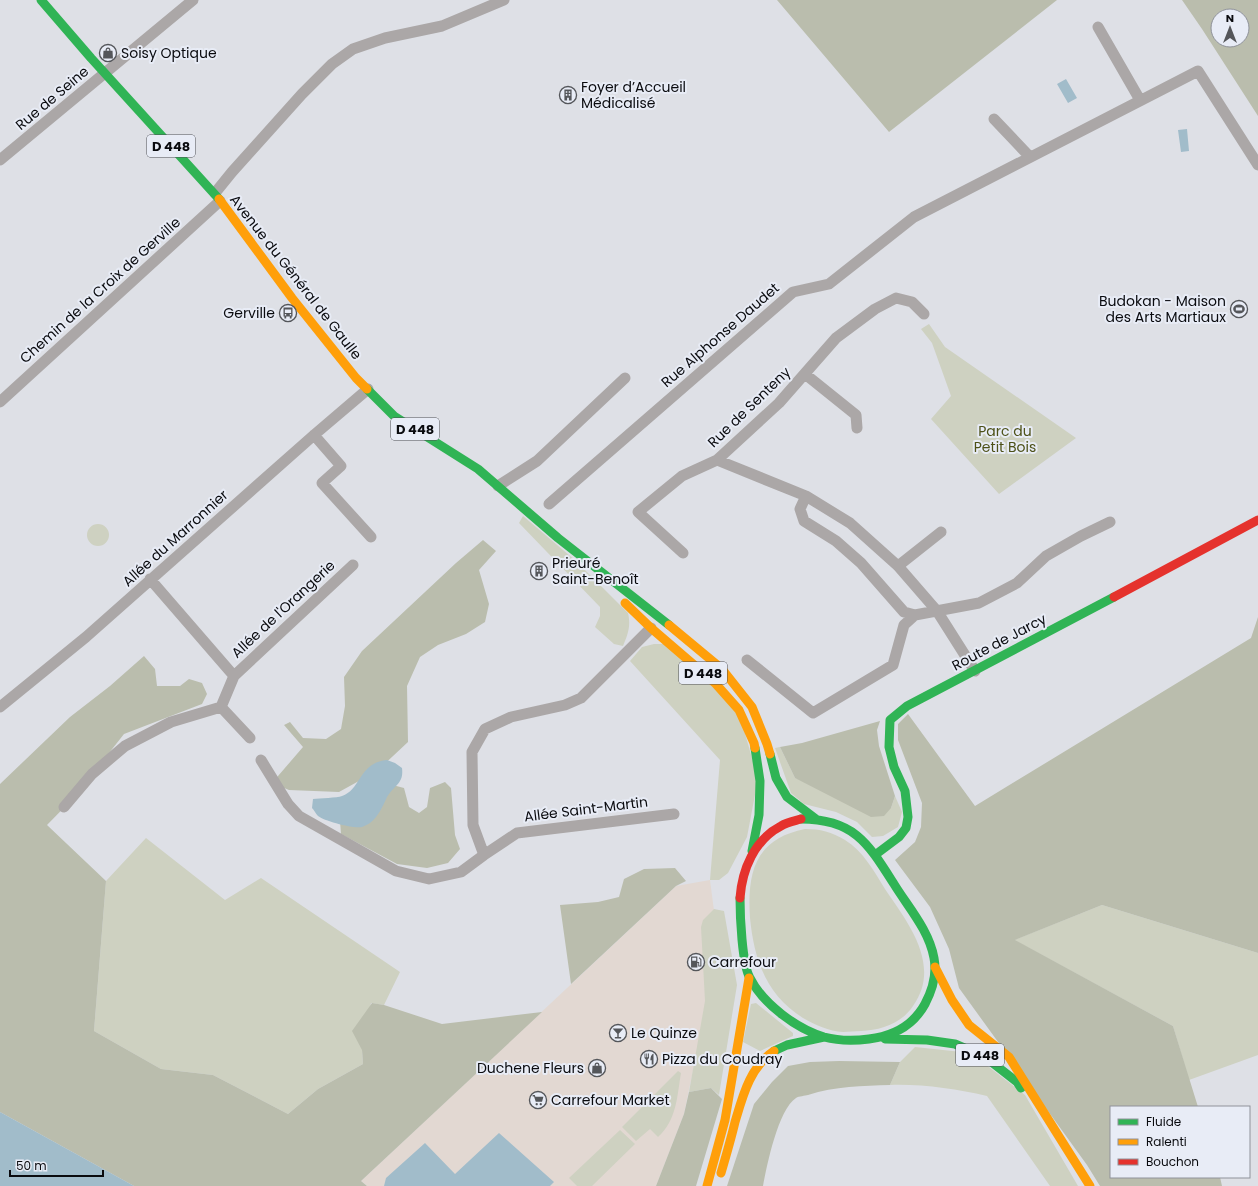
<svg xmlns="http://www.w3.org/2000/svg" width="1258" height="1186" font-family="Poppins,sans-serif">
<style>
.commercial{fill:#e2d8d2}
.green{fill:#ced1c1}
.forest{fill:#babdad;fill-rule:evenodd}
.water{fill:#a1bcca}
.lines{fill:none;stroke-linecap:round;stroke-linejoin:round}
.street{stroke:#aba7a7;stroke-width:11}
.fast{stroke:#30b455;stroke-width:9}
.slow{stroke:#ff9f0a;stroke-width:9}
.jam{stroke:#e5322d;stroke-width:9}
.labels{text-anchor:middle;stroke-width:4;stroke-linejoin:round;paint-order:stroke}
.shield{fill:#e8ecf6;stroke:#4d4e54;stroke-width:1}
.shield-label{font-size:13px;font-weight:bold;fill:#0a0b0f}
.poi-label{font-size:14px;fill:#0a0b0f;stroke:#e8ecf6;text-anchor:start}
.street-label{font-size:14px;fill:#0a0b0f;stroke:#e8ecf6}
.park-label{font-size:14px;fill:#4d5118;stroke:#e8ecf6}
</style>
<rect width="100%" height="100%" fill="#dee0e6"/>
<path class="commercial" d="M 710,880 L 718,941 L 707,1003 L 684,1114 L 656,1186 L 367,1186 L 361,1181 L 676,886 Z"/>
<path class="green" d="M 929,324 L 945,347 L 1076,438 L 999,494 L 931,419 L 951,396 L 932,343 L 921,329 Z
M 523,516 L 576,561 L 628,613 C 631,626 628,634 623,646 L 614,644 L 595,627 L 600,616 L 600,607 L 519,523 Z
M87 535a11 11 0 1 1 22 0a11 11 0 1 1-22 0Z
M 654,644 L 666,644 L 738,709 L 758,779 L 747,837 L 728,873 L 719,880 L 710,880 L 720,760 L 630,661 L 642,647 Z
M 780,747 L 795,778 L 891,808 L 895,796 L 902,812 L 898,827 L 883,836 L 872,837 L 857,822 L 836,812 L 804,804 L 791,793 L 775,748 Z
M 805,829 C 820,829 832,832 845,840 C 863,851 874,871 885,889 C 908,923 942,965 913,1006 C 901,1024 881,1030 861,1031 C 855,1031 849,1032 843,1032 C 829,1031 815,1025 803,1018 C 766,995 754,959 750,918 C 747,872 755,839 805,829 Z
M 146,838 L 225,900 L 261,878 L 400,972 L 384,1005 L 371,1003 L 362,1050 L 363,1064 L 318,1089 L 288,1114 L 213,1075 L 161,1069 L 94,1031 L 106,881 Z
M 1102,905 L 1258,953 L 1258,1055 L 1189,1080 L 1173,1026 L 1014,940 Z
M 714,909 L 724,911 L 737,985 L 719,1095 L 711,1088 L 689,1092 L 705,1001 L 701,927 L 703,920 Z
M 756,1003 L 793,1033 L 793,1036 L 760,1051 L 743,1042 L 751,1004 Z
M 915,1047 L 971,1053 L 1025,1095 L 1078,1186 L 1050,1186 L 987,1096 C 956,1089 923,1084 890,1085 L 900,1062 Z
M 678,1071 L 681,1073 C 677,1096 677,1120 658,1137 L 650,1129 L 636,1141 L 622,1127 Z
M 620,1130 L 635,1144 L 592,1186 L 577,1186 L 569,1178 Z"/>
<path class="forest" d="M 777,0 L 1057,0 L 889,132 Z
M 1182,0 L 1258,0 L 1258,116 L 1202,29 ZM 1218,16 L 1242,16 L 1242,40 L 1218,40 Z
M 483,540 L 496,551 L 479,570 L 489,604 L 485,622 L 466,634 L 438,645 L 420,657 L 407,686 L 408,742 L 377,771 L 339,792 L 289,790 L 272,783 L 303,747 L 284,725 L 290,722 L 303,738 L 326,739 L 341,729 L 345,706 L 344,677 L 362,651 L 456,563 Z
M 1258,617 L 1258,953 L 1102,905 L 1015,940 L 1173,1026 L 1198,1107 L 1111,1107 L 1111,1177 L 1220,1177 L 1222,1186 L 1100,1186 L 1087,1165 L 959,988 L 949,949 L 930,907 L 895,860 L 915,842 L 921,827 L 922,803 L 898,740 L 898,724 L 908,714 L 975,806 L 1251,638 Z
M 144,656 L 155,669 L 157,686 L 180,686 L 189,679 L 202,683 L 207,694 L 202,704 L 124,734 L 109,753 L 96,775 L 47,825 L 106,881 L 94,1031 L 161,1069 L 213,1075 L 288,1114 L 318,1089 L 363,1064 L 362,1050 L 352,1031 L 372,1003 L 384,1005 L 442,1024 L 542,1012 L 361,1181 L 367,1186 L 134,1186 L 0,1112 L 0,784 L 70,717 L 110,686 Z
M 880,721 L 877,730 L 879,746 L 895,796 L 891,808 L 884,816 L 871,817 L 795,778 L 780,747 L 802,743 Z
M 445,782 L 451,788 L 455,835 L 460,849 L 448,863 L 427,868 L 397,864 L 341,834 L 340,821 L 385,783 L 404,788 L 409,807 L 419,813 L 427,807 L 430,788 Z
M 675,868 L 686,881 L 676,886 L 571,984 L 560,905 L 598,902 L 619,897 L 624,879 L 644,869 Z
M 839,1061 L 900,1062 L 890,1085 C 863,1086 835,1086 808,1095 C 805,1096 799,1096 796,1098 C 778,1110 767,1165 763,1186 L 727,1186 L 754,1104 L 772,1082 L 788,1066 L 810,1062 Z
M 711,1088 L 722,1099 L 696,1186 L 656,1186 L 684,1114 L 689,1092 Z"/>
<path class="water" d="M 1066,79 L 1077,98 L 1068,103 L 1057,84 Z
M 1187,129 L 1189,151 L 1181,152 L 1178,130 Z
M 387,760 L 395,763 L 402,768 C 404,784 394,785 387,797 C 383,806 378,817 370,823 C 368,824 365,826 362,827 C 354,829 324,821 318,816 C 316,814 314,810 312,808 L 313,799 C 320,798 337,798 342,796 C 362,789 358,763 387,760 Z
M 0,1112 L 134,1186 L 0,1186 Z
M 499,1133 L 554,1182 L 550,1186 L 384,1186 L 386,1178 L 425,1143 L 455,1174 Z"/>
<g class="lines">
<path class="street" d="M 1098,27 L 1140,100
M 994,119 L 1030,157
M 0,160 L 193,0
M 215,193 L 232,172 L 302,94 L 332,64 L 353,49 L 385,38 L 442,26 L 504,0
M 805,374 L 856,415 L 857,428
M 0,402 L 220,201
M 314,435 L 341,466 L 322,483 L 371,537
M 717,460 L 806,496 L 850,523 L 898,566 L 937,611 L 975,671
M 498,486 L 537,461 L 625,378
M 806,496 L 800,509 L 804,521 L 836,541 L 861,563 L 904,612 L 915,615
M 549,504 L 793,292 L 829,284 L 914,217 L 1198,71 L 1258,165
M 683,553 L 638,512 L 682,476 L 717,460 L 779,403 L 836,338 L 875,309 L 896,298 L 912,302 L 924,314
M 898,566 L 941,532
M 150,579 L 234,676 L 221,707 L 250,738
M 747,660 L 813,713 L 893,665 L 904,625 L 915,615 L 979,603 L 1017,583 L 1046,556 L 1081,536 L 1110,522
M 234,676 L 353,565
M 0,707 L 86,637 L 314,435 L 368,389
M 261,760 L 288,804 L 299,816 L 396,871 L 429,879 L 461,872 L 484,855 L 473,825 L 472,752 L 485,729 L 511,717 L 565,705 L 581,698 L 651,628
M 64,807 L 92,774 L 125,746 L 171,722 L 221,707
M 484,855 L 517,833 L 674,814"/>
<path class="fast" d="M 41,0 L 91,58 L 219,199
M 367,389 L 394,416 L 478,469 L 558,538 L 669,625
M 770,754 L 776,778 L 787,797 L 816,819
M 752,851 L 759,815 L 760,781 L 755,748
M 875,855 L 899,837 L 906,828 L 908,817 L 905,791 L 894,767 L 889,747 L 890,720 L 907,706 L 1114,597
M 740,898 C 740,915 742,965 750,978 C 763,1004 797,1029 824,1037 C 839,1041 854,1041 869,1039 C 894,1036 913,1026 925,1004 C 933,989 937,974 934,958 C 929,930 908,907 894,884 C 868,843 854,819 801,819
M 885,1039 L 927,1040 L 955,1044 L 985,1057 L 1017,1082 L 1021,1088
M 774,1051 L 787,1045 L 824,1037"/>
<path class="slow" d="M 219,199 L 292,298 L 356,378 L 367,389
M 625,603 L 651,628 L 715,683 L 739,710 L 754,743 L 755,748
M 669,625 L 722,669 L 752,707 L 767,744 L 770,754
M 935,967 L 952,1000 L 969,1025 L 1009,1057 L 1090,1186
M 721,1173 C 726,1156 731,1139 735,1122 C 743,1095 750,1067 774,1051
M 707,1186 L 725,1120 L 749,978"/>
<path class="jam" d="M 1114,597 L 1258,520
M 740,898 C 742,870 754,840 781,826 C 787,822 794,821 801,819"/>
</g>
<defs>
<g id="shop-ring" transform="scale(0.9)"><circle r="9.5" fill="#e8ecf6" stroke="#54565a" stroke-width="1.5"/><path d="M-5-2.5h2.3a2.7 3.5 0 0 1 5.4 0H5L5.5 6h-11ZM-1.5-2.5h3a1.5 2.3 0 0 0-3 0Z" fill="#54565a"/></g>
<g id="building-ring" transform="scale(0.9)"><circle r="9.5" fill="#e8ecf6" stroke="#54565a" stroke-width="1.5"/><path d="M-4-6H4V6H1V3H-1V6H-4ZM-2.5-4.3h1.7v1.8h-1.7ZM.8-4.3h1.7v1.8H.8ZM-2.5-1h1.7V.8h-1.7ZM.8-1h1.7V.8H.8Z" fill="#54565a"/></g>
<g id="stadium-ring" transform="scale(0.9)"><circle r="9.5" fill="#e8ecf6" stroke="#54565a" stroke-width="1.5"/><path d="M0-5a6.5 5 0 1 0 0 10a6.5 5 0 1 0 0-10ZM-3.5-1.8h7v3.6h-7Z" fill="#54565a"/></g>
<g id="bus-ring" transform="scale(0.9)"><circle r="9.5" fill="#e8ecf6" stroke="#54565a" stroke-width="1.5"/><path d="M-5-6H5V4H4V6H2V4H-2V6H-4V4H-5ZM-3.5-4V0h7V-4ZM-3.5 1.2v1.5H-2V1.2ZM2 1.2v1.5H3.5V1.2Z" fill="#54565a"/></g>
<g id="fuel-ring" transform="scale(0.9)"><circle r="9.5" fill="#e8ecf6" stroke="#54565a" stroke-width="1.5"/><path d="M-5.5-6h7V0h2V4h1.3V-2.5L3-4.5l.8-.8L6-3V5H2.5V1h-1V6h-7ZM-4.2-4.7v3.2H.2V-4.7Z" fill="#54565a"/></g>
<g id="bar-ring" transform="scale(0.9)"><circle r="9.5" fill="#e8ecf6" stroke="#54565a" stroke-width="1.5"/><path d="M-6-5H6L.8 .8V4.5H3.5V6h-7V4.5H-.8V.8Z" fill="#54565a"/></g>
<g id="restaurant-ring" transform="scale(0.9)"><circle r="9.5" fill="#e8ecf6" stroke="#54565a" stroke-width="1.5"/><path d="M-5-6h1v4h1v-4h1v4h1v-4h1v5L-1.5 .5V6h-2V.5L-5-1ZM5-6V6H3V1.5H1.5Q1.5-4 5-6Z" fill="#54565a"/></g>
<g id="supermarket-ring" transform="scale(0.9)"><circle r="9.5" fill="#e8ecf6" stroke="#54565a" stroke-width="1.5"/><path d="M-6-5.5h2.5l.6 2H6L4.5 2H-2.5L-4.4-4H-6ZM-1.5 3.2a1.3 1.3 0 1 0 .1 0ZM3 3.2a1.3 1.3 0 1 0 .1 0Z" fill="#54565a"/></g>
</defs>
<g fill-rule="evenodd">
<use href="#shop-ring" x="108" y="53"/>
<use href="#building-ring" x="568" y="95"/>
<use href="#stadium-ring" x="1239" y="309"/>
<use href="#bus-ring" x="288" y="313"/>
<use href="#building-ring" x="539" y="571"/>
<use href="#fuel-ring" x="696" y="962"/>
<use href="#bar-ring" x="618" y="1033"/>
<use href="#restaurant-ring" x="649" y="1059"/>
<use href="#shop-ring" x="597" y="1068"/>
<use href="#supermarket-ring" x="538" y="1100"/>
</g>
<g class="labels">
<g class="shield">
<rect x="147" y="135" width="48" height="22" rx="3"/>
<rect x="391" y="418" width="48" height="22" rx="3"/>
<rect x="679" y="662" width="48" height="22" rx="3"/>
<rect x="956" y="1044" width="48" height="22" rx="3"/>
</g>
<g class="shield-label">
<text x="171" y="151">D 448</text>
<text x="415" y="434">D 448</text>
<text x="703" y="678">D 448</text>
<text x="980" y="1060">D 448</text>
</g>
<g class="poi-label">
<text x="121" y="58">Soisy Optique</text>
<text x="581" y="92">Foyer d’Accueil<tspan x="581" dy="16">Médicalisé</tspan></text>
<text x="1226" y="306" text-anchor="end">Budokan - Maison<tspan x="1226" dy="16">des Arts Martiaux</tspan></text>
<text x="275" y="318" text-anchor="end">Gerville</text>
<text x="552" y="568">Prieuré<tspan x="552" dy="16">Saint-Benoît</tspan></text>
<text x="709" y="967">Carrefour</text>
<text x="631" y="1038">Le Quinze</text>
<text x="662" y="1064">Pizza du Coudray</text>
<text x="584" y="1073" text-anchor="end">Duchene Fleurs</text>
<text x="551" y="1105">Carrefour Market</text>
</g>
<g class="street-label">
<text transform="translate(52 98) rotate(-40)" y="5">Rue de Seine</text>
<text transform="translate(296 277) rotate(52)" y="5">Avenue du Général de Gaulle</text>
<text transform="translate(100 290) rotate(-42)" y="5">Chemin de la Croix de Gerville</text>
<text transform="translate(720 335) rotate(-41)" y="5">Rue Alphonse Daudet</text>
<text transform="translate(749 407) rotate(-44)" y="5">Rue de Senteny</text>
<text transform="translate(175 538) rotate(-42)" y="5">Allée du Marronnier</text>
<text transform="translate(283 609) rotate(-43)" y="5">Allée de l'Orangerie</text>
<text transform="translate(999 642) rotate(-28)" y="5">Route de Jarcy</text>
<text transform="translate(586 809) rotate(-7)" y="5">Allée Saint-Martin</text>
</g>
<g class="park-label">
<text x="1005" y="436">Parc du<tspan x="1005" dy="16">Petit Bois</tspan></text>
</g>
</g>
<rect x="1110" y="1106" width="140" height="72" fill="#e8ecf6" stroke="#8f929a"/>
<rect x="1118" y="1119" width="20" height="6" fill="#30b455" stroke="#8f929a"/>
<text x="1146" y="1126" font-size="12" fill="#0a0b0f">Fluide</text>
<rect x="1118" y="1139" width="20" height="6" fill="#ff9f0a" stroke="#8f929a"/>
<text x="1146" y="1146" font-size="12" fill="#0a0b0f">Ralenti</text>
<rect x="1118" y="1159" width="20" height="6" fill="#e5322d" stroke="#8f929a"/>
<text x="1146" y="1166" font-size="12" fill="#0a0b0f">Bouchon</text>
<g transform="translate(1230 28)"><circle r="19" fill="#e8ecf6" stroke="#8f929a"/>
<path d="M0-3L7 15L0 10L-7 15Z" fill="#54565a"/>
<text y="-6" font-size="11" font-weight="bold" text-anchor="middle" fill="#0a0b0f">N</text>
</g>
<path d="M10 1170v6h93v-6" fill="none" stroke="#0a0b0f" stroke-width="2"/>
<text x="16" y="1170" font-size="12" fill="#0a0b0f" stroke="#e8ecf6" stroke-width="3" paint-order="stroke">50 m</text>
</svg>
